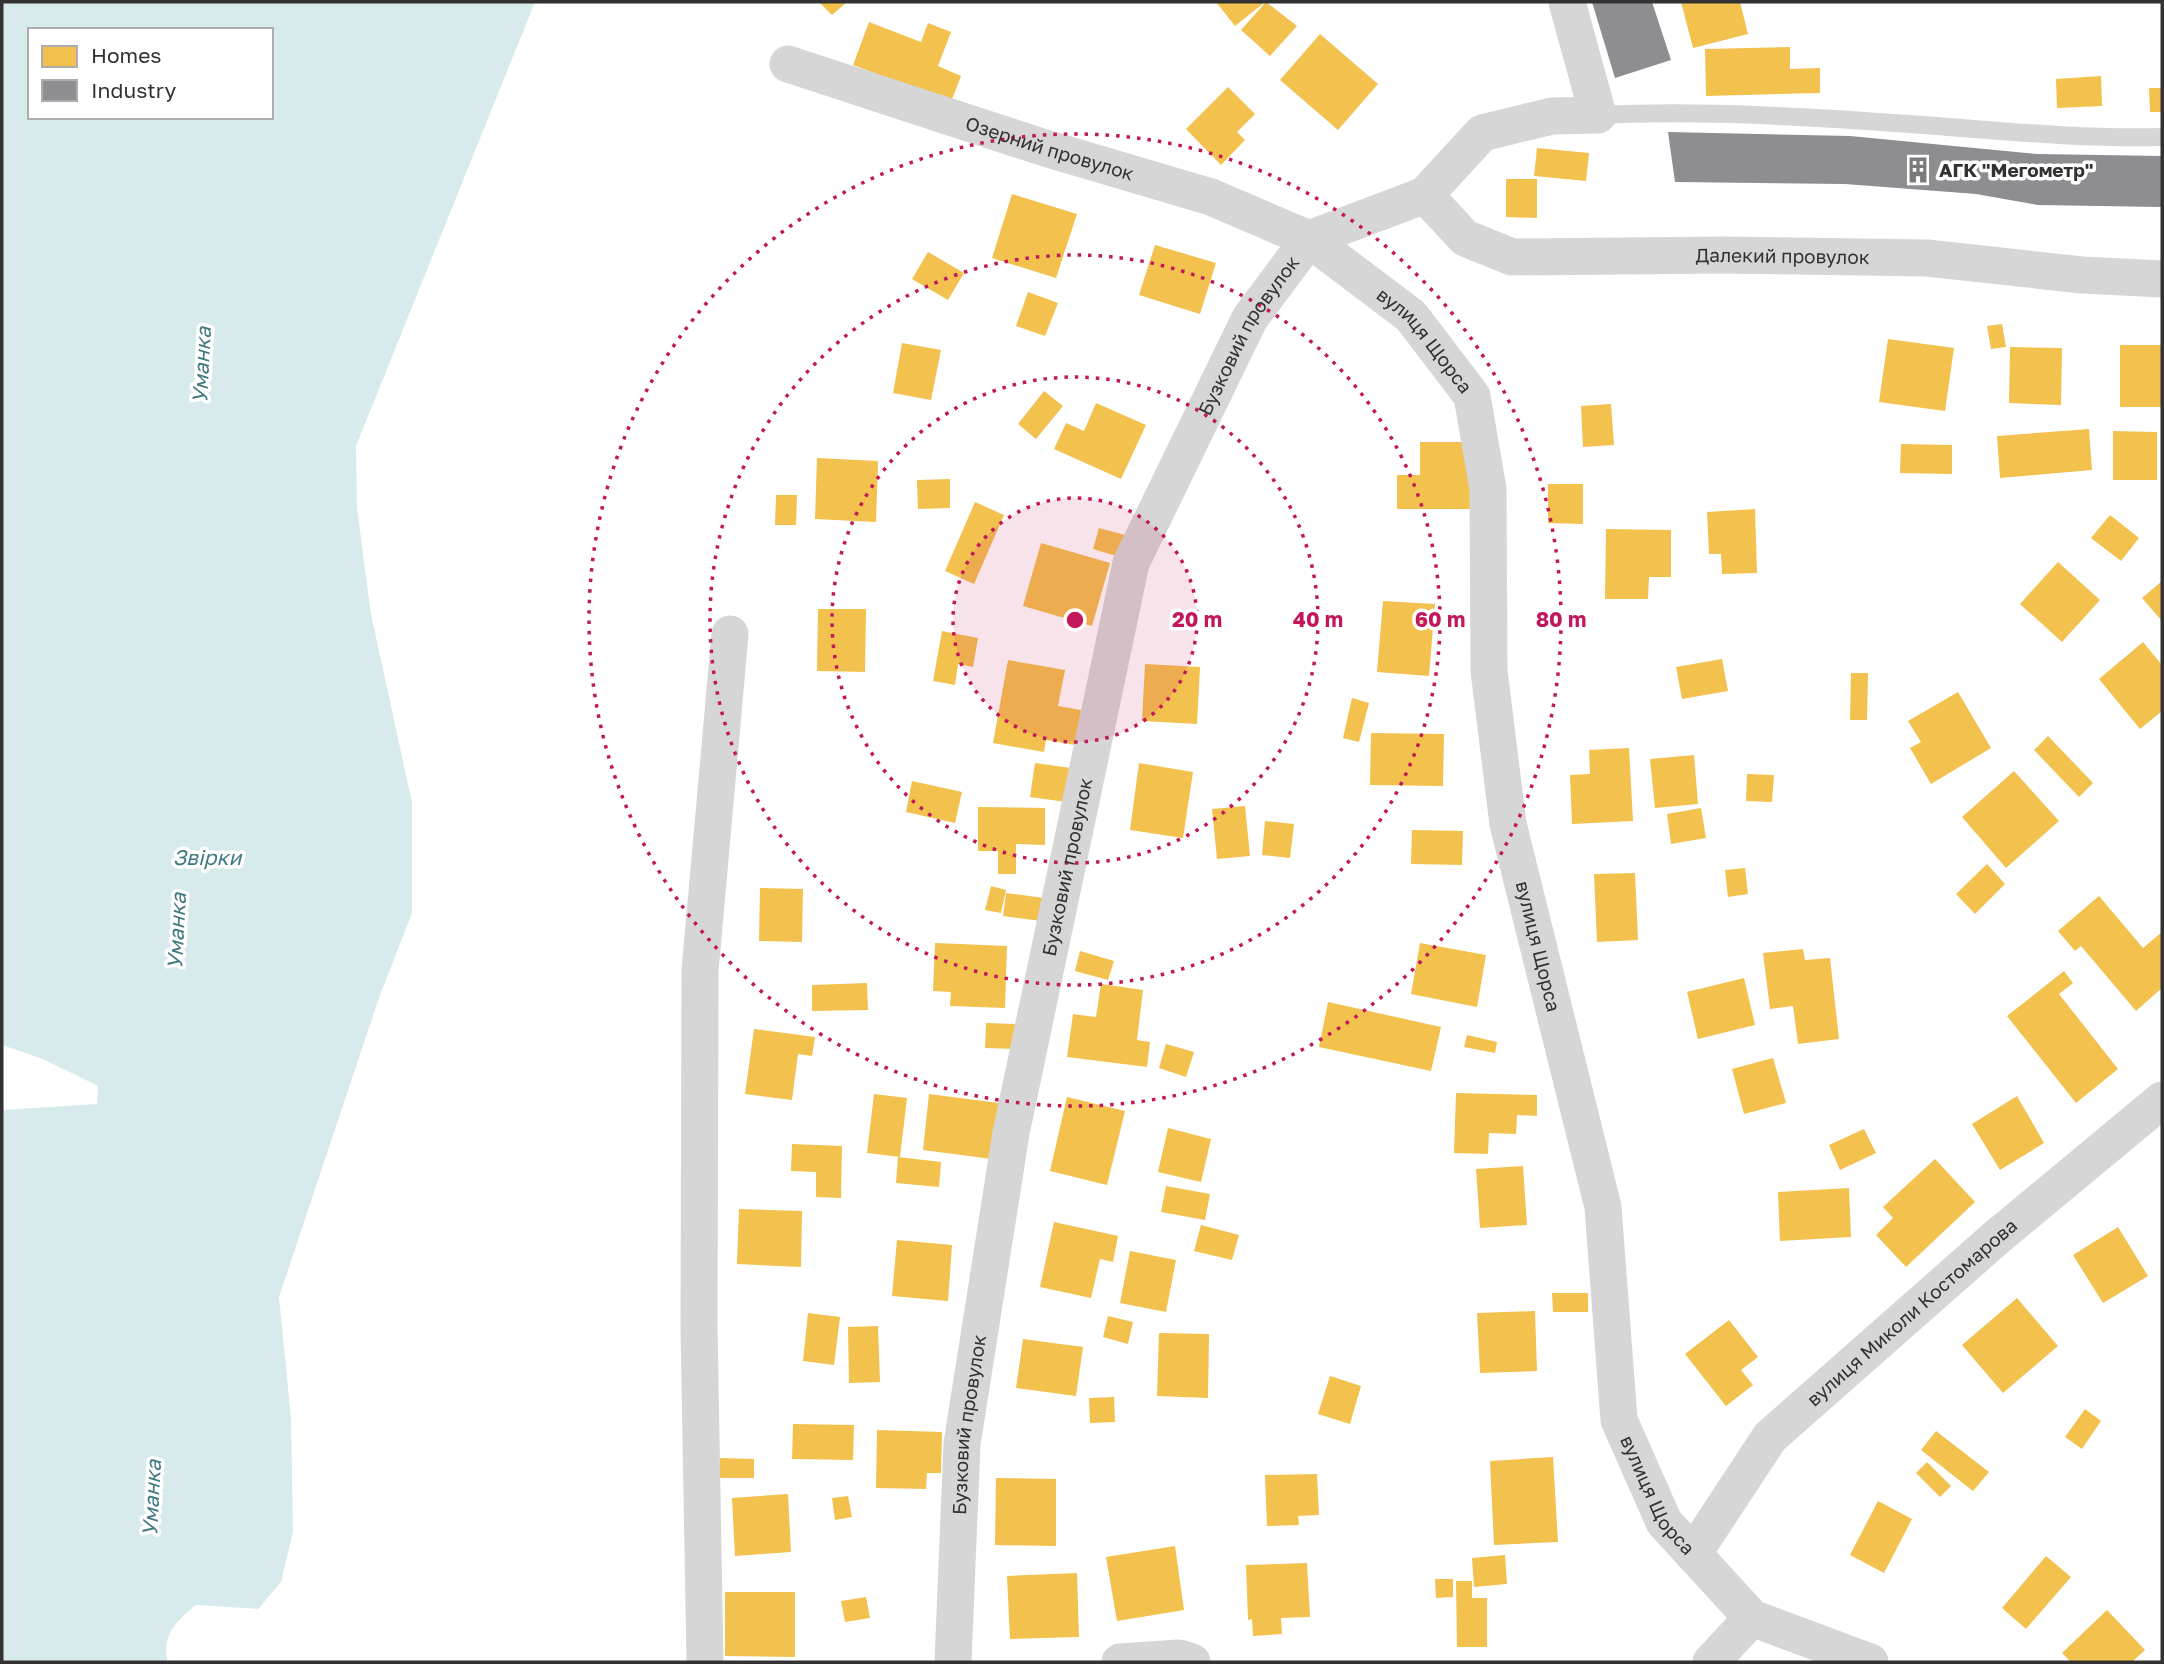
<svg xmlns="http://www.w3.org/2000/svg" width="2164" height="1664" font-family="'Golos Text',sans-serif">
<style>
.water{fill:#d8ebec;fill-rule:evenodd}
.homes{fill:#f2c14e}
.industry{fill:#8d8d92}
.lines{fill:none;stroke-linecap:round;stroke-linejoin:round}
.lane{stroke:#d6d6d6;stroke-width:18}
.street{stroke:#d6d6d6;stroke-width:37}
.ring{fill:none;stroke:#c2185b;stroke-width:3.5;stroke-dasharray:3.5 7}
.labels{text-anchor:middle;stroke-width:7;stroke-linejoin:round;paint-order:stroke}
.street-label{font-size:19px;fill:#323232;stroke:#fff}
.poi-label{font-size:19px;font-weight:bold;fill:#323232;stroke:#fff;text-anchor:start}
.water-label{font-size:21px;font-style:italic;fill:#427a81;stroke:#fff}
.centre{fill:#c2185b;stroke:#fff;stroke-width:3.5}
.ring-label{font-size:21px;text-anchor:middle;font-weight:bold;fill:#c2185b;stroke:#fff;stroke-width:7;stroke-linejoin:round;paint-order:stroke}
</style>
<rect width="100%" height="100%" fill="#fff"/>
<path class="water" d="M 2,2 L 535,2 L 356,446 L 357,508 L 371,614 L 412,803 L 412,913 L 380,995 L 279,1297 L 291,1418 L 293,1532 L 281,1582 L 258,1609 L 196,1605 C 176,1621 161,1636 168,1662 L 2,1662 L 2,1110 L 97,1104 L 98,1086 L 43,1059 L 2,1045 ZM 30,30 L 271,30 L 271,117 L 30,117 Z"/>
<path class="homes" d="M 819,2 L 847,2 L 832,15 Z
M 1216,2 L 1265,2 L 1235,26 Z
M 1266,2 L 1297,26 L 1270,56 L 1241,30 Z
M 1681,2 L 1740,2 L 1748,34 L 1693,48 Z
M 869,22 L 921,42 L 928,23 L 951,32 L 938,66 L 961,76 L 951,102 L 853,65 Z
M 1320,34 L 1378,84 L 1338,130 L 1280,80 Z
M 1790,47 L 1790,69 L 1820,68 L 1820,93 L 1706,96 L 1705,49 Z
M 2101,76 L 2102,106 L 2057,108 L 2056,79 Z
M 1228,87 L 1255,114 L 1237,132 L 1245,140 L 1221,165 L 1186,129 Z
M 2149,88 L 2162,88 L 2162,112 L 2150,112 Z
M 1537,148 L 1589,153 L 1586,181 L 1534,176 Z
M 1506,179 L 1537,179 L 1537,218 L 1506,217 Z
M 1012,194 L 1077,214 L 1056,278 L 992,258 Z
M 1155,245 L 1216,263 L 1200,314 L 1139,295 Z
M 928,252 L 964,273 L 948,300 L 912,279 Z
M 1028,292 L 1058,303 L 1045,336 L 1016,326 Z
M 2002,324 L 2006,347 L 1991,349 L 1987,326 Z
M 1888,339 L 1954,348 L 1945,411 L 1879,402 Z
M 902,343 L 941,350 L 931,400 L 893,393 Z
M 2120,345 L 2162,345 L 2162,407 L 2120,407 Z
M 2010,347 L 2062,348 L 2061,405 L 2009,403 Z
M 1044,391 L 1063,406 L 1036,439 L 1018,424 Z
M 1096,403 L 1146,425 L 1121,479 L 1054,449 L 1066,423 L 1084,431 Z
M 1611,404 L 1614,445 L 1583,447 L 1581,406 Z
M 2089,429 L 2092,470 L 2000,478 L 1997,436 Z
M 2113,431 L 2157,432 L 2157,480 L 2113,480 Z
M 1420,442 L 1474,442 L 1473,509 L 1397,509 L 1397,475 L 1420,475 Z
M 1901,444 L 1952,445 L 1952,474 L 1900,473 Z
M 817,458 L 878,461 L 876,522 L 815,519 Z
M 950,479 L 950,508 L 918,509 L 917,480 Z
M 1548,484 L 1583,484 L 1583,524 L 1548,523 Z
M 776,495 L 797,495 L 796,525 L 775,525 Z
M 975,502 L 1004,515 L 974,584 L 945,571 Z
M 1755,509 L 1757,573 L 1722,574 L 1721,554 L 1709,554 L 1707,512 Z
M 2110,515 L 2139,538 L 2121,561 L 2091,538 Z
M 1099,528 L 1129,536 L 1123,558 L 1093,549 Z
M 1606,529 L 1671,530 L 1671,577 L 1649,577 L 1648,599 L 1605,599 Z
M 1041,543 L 1110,563 L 1092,626 L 1023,606 Z
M 2058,562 L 2100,600 L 2062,642 L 2020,604 Z
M 2162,581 L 2162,621 L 2142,598 Z
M 1383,601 L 1435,604 L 1429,676 L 1377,672 Z
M 818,609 L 866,609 L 865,672 L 817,671 Z
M 942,631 L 978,638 L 973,667 L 958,664 L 955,685 L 933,681 Z
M 2143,642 L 2162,665 L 2162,711 L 2140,729 L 2099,679 Z
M 1722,659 L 1728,691 L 1682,699 L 1676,667 Z
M 1008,660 L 1065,670 L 1058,706 L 1081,710 L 1075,745 L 1046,740 L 1044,752 L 993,743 Z
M 1145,664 L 1200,667 L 1197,724 L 1142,721 Z
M 1851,673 L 1868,673 L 1867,720 L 1850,720 Z
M 1958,692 L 1991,748 L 1931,784 L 1910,748 L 1921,742 L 1908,721 Z
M 1352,698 L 1369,703 L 1359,742 L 1343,738 Z
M 1371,733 L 1444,734 L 1443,786 L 1370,785 Z
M 2048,736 L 2093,783 L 2079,797 L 2034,750 Z
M 1629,748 L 1633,821 L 1572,824 L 1570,775 L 1590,774 L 1589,750 Z
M 1694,755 L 1698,804 L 1655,808 L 1650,759 Z
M 1035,763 L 1071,768 L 1066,802 L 1030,797 Z
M 1139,763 L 1193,772 L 1183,838 L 1130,830 Z
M 2014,771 L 2059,821 L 2006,868 L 1962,817 Z
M 1747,774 L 1774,775 L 1772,802 L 1746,801 Z
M 912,781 L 962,792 L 955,823 L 906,812 Z
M 1245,806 L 1250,856 L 1217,859 L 1212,809 Z
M 978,807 L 1045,808 L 1045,845 L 1016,844 L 1016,874 L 998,874 L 998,851 L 978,851 Z
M 1701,808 L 1706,838 L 1671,844 L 1667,814 Z
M 1265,821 L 1294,824 L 1290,858 L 1262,855 Z
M 1412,830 L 1463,831 L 1462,865 L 1411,864 Z
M 1987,864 L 2005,884 L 1975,914 L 1956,894 Z
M 1745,868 L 1748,894 L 1728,897 L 1725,870 Z
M 1635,873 L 1638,940 L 1597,942 L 1594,874 Z
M 991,886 L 1006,890 L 1001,913 L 985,910 Z
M 760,888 L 803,889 L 802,942 L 759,941 Z
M 1006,893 L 1044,898 L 1041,921 L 1003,916 Z
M 2099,896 L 2143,948 L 2162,932 L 2162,988 L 2136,1011 L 2081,946 L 2075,951 L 2058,931 Z
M 935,943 L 1007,946 L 1005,1008 L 950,1006 L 951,992 L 933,991 Z
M 1420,943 L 1486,955 L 1477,1007 L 1411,994 Z
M 1803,949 L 1805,960 L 1830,958 L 1839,1039 L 1798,1044 L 1793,1006 L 1770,1009 L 1763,953 Z
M 1080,951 L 1114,961 L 1108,980 L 1075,971 Z
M 2064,971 L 2073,983 L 2059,994 L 2118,1069 L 2076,1103 L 2007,1016 Z
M 1744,978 L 1755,1025 L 1698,1039 L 1687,992 Z
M 867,983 L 868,1010 L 812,1011 L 812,985 Z
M 1101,984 L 1143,990 L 1137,1040 L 1150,1042 L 1147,1067 L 1067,1057 L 1073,1014 L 1096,1017 Z
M 1328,1002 L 1441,1027 L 1431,1071 L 1319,1047 Z
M 986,1023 L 1016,1024 L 1015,1049 L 985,1048 Z
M 754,1029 L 815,1037 L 812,1056 L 798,1054 L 792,1100 L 745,1094 Z
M 1467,1035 L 1497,1042 L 1495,1053 L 1464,1047 Z
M 1166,1044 L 1194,1052 L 1186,1077 L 1159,1068 Z
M 1773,1058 L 1786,1103 L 1744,1114 L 1732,1069 Z
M 1456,1093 L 1537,1095 L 1537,1116 L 1517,1115 L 1516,1134 L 1489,1133 L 1488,1154 L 1454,1153 Z
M 874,1094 L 907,1098 L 900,1157 L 867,1153 Z
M 929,1094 L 999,1103 L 992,1159 L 923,1150 Z
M 2017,1096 L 2044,1143 L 2000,1170 L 1972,1124 Z
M 1067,1097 L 1125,1111 L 1107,1185 L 1050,1171 Z
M 1168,1128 L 1211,1139 L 1201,1182 L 1158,1172 Z
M 1864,1129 L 1876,1153 L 1840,1170 L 1829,1145 Z
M 792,1144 L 842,1146 L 841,1198 L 816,1197 L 816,1172 L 791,1171 Z
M 898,1157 L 941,1162 L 939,1187 L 896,1183 Z
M 1935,1159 L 1975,1202 L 1906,1267 L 1876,1235 L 1893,1218 L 1883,1207 Z
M 1523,1166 L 1527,1225 L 1480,1228 L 1476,1169 Z
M 1166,1186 L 1210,1194 L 1205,1220 L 1161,1212 Z
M 1849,1188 L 1851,1237 L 1780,1241 L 1778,1192 Z
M 739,1209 L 802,1211 L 801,1267 L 737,1264 Z
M 1054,1222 L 1118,1236 L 1113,1262 L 1100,1259 L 1091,1298 L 1040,1287 Z
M 1201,1225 L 1239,1235 L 1232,1260 L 1194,1251 Z
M 2118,1227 L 2148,1276 L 2103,1303 L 2073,1255 Z
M 897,1240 L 952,1245 L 948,1301 L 892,1296 Z
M 1130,1251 L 1176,1260 L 1166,1312 L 1120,1303 Z
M 1552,1293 L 1588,1293 L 1588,1312 L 1553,1312 Z
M 2017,1298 L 2058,1346 L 2003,1393 L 1962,1345 Z
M 1535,1311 L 1537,1371 L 1480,1373 L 1477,1313 Z
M 808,1313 L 840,1317 L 834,1365 L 803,1361 Z
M 1108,1316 L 1133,1322 L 1128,1344 L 1103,1337 Z
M 1729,1320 L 1758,1357 L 1741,1370 L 1753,1385 L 1726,1406 L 1685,1354 Z
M 878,1326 L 880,1382 L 849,1383 L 848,1327 Z
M 1159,1333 L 1209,1334 L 1208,1398 L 1157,1396 Z
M 1023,1339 L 1083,1347 L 1076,1396 L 1016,1388 Z
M 1330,1376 L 1361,1386 L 1350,1424 L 1318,1414 Z
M 1114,1397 L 1115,1422 L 1090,1423 L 1089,1398 Z
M 2085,1409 L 2101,1421 L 2082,1449 L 2065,1437 Z
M 793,1424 L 854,1425 L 853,1460 L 792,1459 Z
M 877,1430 L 942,1432 L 941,1473 L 927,1473 L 926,1489 L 876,1488 Z
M 1936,1431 L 1989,1472 L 1973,1491 L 1921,1450 Z
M 1553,1457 L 1558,1542 L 1494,1545 L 1490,1461 Z
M 720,1458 L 754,1459 L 754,1478 L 720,1478 Z
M 1927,1462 L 1951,1486 L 1940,1497 L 1916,1473 Z
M 1317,1474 L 1319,1515 L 1298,1516 L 1299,1525 L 1267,1526 L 1265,1475 Z
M 996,1478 L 1056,1479 L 1056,1546 L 995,1545 Z
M 788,1494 L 791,1552 L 735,1556 L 732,1498 Z
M 848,1496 L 852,1517 L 835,1520 L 832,1498 Z
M 1878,1501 L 1912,1519 L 1884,1573 L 1850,1555 Z
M 1175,1546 L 1184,1610 L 1117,1621 L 1106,1557 Z
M 1505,1555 L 1507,1584 L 1474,1587 L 1472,1558 Z
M 2046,1556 L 2071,1577 L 2026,1629 L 2002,1608 Z
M 1307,1563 L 1310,1617 L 1281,1618 L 1282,1634 L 1253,1636 L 1252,1619 L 1248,1620 L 1246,1565 Z
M 1077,1573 L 1079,1637 L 1010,1639 L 1007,1576 Z
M 1435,1579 L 1453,1579 L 1453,1597 L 1436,1598 Z
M 1456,1581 L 1472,1581 L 1472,1598 L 1487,1598 L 1487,1647 L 1457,1647 Z
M 725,1592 L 795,1592 L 795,1657 L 725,1656 Z
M 866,1597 L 870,1618 L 845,1622 L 841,1601 Z
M 2107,1610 L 2145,1650 L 2132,1662 L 2071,1662 L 2062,1653 Z"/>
<path class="industry" d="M 1592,2 L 1652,2 L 1671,60 L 1615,78 Z
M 1668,132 L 1850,136 L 2037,154 L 2162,156 L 2162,207 L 2038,205 L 1976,194 L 1845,184 L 1675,182 Z"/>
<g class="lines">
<path class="lane" d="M 1598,115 C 1706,110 1814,117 1923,125 C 2003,131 2082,139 2162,137"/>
<g class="street">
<path id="s1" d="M 788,64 L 1045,148 L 1211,197 L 1309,239 L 1411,316 L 1472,396 L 1488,489 L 1489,671 L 1508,824 L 1603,1207 L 1619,1420 L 1664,1522 L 1752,1618 L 1870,1662"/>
<path id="s2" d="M 1425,195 L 1465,238 L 1512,257 L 1721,255 L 1927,258 L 2082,275 L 2162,279"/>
<path id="s3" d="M 1693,1554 L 1770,1437 L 1997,1237 L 2162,1100"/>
<path d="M 705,1662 L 699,1326 L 700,971 L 730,634"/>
<path id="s4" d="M 953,1662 L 962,1444 L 1011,1133 L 1131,563 L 1250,318 L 1309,239 L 1425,195 L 1482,133 L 1552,116 L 1598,115 L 1567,2"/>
<path d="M 1120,1662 L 1179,1658 L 1192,1662"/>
<path d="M 1711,1662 L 1752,1618"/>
</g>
</g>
<circle cx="1075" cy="620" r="122" fill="#c2185b" fill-opacity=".12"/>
<g class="ring">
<circle cx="1075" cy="620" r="122"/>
<circle cx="1075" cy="620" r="243"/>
<circle cx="1075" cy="620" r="365"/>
<circle cx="1075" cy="620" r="486"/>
</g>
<defs>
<g id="building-bare" transform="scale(2.1)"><path d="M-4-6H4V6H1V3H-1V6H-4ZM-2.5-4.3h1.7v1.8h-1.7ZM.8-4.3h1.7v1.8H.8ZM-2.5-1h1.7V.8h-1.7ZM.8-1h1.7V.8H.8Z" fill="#7a7a7a" stroke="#fff" stroke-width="2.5" paint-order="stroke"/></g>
</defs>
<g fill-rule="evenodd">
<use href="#building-bare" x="1918" y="170"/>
</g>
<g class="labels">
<g class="street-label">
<text dy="7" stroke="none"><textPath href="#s1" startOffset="275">Озерний провулок</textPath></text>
<text dy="7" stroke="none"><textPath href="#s2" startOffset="380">Далекий провулок</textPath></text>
<text dy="7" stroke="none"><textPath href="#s4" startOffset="1372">Бузковий провулок</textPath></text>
<text dy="7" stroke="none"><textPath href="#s1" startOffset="705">вулиця Щорса</textPath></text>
<text dy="7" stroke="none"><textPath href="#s4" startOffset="805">Бузковий провулок</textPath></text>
<text dy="7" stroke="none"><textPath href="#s1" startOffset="1335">вулиця Щорса</textPath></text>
<text dy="7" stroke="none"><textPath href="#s3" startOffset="329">вулиця Миколи Костомарова</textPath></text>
<text dy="7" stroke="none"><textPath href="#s4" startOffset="238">Бузковий провулок</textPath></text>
<text dy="7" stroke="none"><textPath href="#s1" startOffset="1902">вулиця Щорса</textPath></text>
</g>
<g class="poi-label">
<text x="1939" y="177">АГК "Мегометр"</text>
</g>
<g class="water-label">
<text transform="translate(202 365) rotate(-87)" y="7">Уманка</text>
<text x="207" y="865">Звірки</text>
<text transform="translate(177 931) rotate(-87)" y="7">Уманка</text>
<text transform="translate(152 1498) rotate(-87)" y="7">Уманка</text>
</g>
</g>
<circle cx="1075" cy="620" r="10" class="centre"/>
<g class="ring-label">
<text x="1197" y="627">20 m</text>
<text x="1318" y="627">40 m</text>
<text x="1440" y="627">60 m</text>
<text x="1561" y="627">80 m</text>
</g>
<rect width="2164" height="1664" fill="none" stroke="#323232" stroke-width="7"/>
<rect x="28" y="28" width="245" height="91" fill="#ffffff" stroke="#adadad" stroke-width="2"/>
<rect x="42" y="46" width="35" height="21" fill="#f2c14e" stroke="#adadad" stroke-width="2"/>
<text x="91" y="63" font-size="21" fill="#323232">Homes</text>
<rect x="42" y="80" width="35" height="21" fill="#8d8d92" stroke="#adadad" stroke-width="2"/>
<text x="91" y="98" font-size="21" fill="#323232">Industry</text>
</svg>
